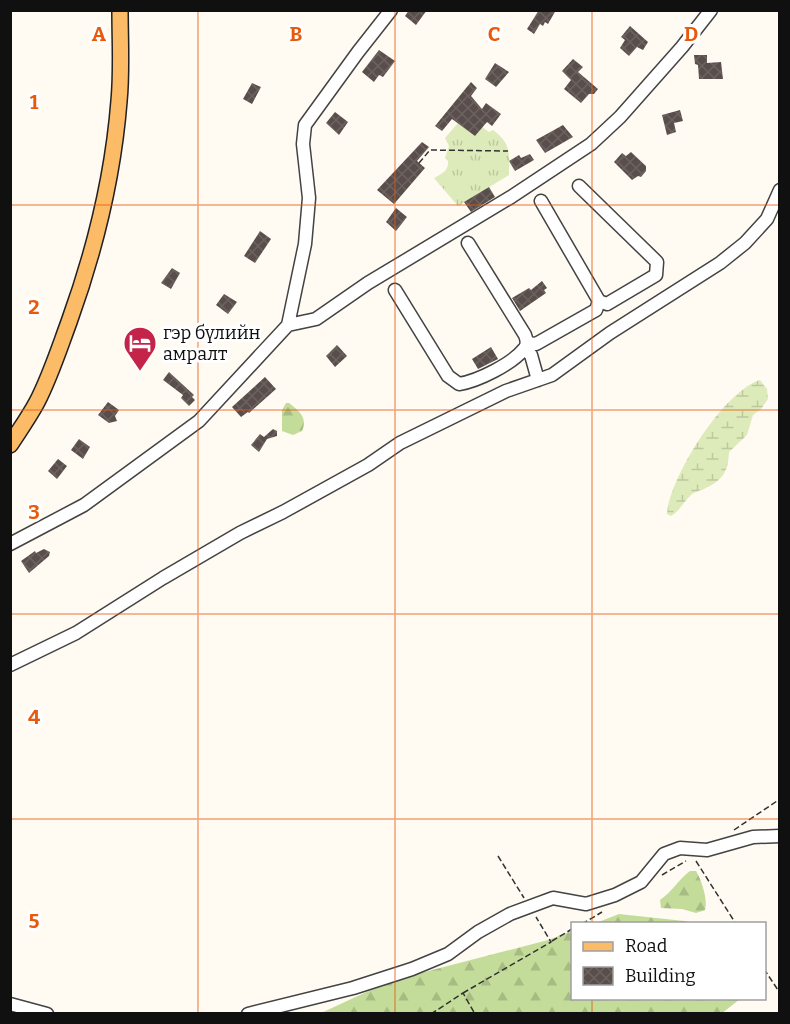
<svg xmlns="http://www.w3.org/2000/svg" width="790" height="1024" font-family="Bitter,serif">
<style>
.grass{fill:url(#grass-tufts)}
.forest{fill:url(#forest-firs)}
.wetland{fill:url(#wetland-marsh)}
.building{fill:url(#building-cross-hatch)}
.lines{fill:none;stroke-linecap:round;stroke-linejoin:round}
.minor-casing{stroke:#434343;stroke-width:15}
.major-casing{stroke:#212121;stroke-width:18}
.path{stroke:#323232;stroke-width:1.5;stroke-dasharray:6 3;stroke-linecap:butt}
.minor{stroke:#fff;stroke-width:12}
.major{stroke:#fbbb67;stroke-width:15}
.grid{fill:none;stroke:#e8590c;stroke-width:1.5;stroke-opacity:0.55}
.labels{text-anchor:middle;stroke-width:6;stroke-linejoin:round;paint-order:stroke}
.poi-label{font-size:18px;fill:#101010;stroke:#fff;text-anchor:start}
.grid-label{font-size:20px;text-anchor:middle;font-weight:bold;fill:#e8590c;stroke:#fff;stroke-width:6;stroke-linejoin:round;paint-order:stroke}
</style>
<defs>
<pattern id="grass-tufts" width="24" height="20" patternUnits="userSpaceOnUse" patternTransform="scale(1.5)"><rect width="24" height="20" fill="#ddebba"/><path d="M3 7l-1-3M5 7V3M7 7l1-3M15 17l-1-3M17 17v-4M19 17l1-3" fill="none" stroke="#bdc89f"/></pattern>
<pattern id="forest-firs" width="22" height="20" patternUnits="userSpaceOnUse" patternTransform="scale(1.5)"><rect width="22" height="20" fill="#c4dc99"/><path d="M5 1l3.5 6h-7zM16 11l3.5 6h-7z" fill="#a7bc83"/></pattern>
<pattern id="wetland-marsh" width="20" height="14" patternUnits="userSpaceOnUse" patternTransform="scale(1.5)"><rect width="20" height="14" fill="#ddebba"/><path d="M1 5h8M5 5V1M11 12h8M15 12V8" fill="none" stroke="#bdc89f"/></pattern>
<pattern id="building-cross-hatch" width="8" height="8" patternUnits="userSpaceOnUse" patternTransform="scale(1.5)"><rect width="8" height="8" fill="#594e4c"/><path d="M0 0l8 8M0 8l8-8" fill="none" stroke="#6c6361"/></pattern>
</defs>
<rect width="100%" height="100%" fill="#fffaf2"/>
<path class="grass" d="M 458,123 L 475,136 L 482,127 L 489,132 L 493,130 C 512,144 509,154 509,175 L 458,206 L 434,178 C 441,174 449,171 448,161 L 445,158 L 449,146 L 445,138 Z"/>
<path class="forest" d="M 286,403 L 289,403 C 299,411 308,417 302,431 L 293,435 L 282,431 L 282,410 Z
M 690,871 L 696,871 C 702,881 708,900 705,910 L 696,913 L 682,909 L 661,908 L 660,900 C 673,891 678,880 690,871 Z
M 619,914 L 684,921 L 693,923 L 596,923 Z
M 572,931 L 572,998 L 740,999 L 721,1014 L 319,1014 L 390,981 L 548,940 Z"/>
<path class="wetland" d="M 760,380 L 767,389 L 768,399 L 761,409 L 753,415 L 747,435 L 729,452 C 728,472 723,480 704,489 C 699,491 694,492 691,495 C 683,502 680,511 671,516 L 667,514 C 670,476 724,391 760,380 Z"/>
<path class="building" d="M 409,10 L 427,10 L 416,25 L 405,16 Z
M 539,10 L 556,10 L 548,24 L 545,22 L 543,26 L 540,24 L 534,34 L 527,29 Z
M 630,26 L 648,42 L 643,50 L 637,47 L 629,56 L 620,48 L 625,40 L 621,37 Z
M 379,50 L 395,61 L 383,77 L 379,75 L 374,82 L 362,72 Z
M 694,55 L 707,55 L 707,63 L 721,62 L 723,79 L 699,79 L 698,65 L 695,64 Z
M 573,59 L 583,67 L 578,72 L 598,89 L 594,94 L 589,94 L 581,103 L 564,89 L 571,80 L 562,71 Z
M 495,63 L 509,72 L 496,87 L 485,79 Z
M 471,82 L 477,88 L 471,96 L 482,109 L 486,103 L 501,114 L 492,126 L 487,122 L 475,136 L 452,119 L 442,131 L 435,126 Z
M 252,83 L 261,87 L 252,104 L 243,99 Z
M 680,110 L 683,121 L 674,123 L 676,132 L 667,135 L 662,115 Z
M 335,112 L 348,122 L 339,135 L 326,123 Z
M 563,125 L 573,137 L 545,153 L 536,140 Z
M 422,142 L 429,147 L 417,161 L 425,168 L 394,204 L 377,190 Z
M 631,152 L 646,166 L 646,171 L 641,177 L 638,176 L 632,180 L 614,162 L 622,153 L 626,156 Z
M 530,154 L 534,160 L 515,171 L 509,161 L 519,155 L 521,158 Z
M 489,187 L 495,197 L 471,212 L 464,202 Z
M 396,208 L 407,217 L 396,231 L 386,222 Z
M 260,231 L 271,239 L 255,263 L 244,256 Z
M 172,268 L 180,273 L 171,289 L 161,283 Z
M 542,281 L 547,288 L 544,290 L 546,293 L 520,311 L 512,298 L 529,288 L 531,290 Z
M 224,294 L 237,302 L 228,314 L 216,305 Z
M 337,345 L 347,356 L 335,367 L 326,356 Z
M 491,347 L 498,359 L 478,369 L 472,359 Z
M 169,372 L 194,395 L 192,397 L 195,400 L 189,406 L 181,398 L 183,395 L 163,380 Z
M 265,377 L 276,389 L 249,413 L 248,412 L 241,417 L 232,407 Z
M 108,402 L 119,410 L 115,416 L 117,421 L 109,423 L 98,415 Z
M 273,429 L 277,431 L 277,436 L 267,439 L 259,452 L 251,445 L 260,434 L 264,437 Z
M 79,439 L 90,447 L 83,459 L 71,450 Z
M 58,459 L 67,466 L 57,479 L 48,471 Z
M 44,549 L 50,552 L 49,556 L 29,573 L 21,561 L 35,551 L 36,553 Z"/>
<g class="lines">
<g class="minor-casing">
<path id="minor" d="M 579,186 L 657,262 L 656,275 L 607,304 L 599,301
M 395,290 L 448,376 L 459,384 C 478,381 512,364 524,349 C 528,345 527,340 525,335 L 468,243
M 288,325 L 305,244 L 309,198 L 303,144 L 305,125 L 358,52 L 391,10
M 527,343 L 536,344 L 596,310 L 599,301 L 541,201
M 525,349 L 531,355 L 538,380
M 10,544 L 84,505 L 199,421 L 288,325 L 316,319 L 368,283 L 511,197 L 591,144 L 620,117 L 682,47 L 711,10
M 10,665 L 76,633 L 163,578 L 240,533 L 283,512 L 368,465 L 400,443 L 506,391 L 552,375 L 610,333 L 720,263 L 745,243 L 767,219 L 780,190
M 10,1004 L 47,1014
M 248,1014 L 353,988 L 412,969 L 448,954 L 478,932 L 510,914 L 553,898 L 586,904 L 615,895 L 641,882 L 664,854 L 680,848 L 707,850 L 753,837 L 780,836"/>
</g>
<g class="major-casing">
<path id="major" d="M 10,445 C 19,431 29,417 37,402 C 50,377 59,349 69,322 C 95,250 113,178 119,101 C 122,71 120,41 120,10"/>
</g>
<path class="path" d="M 419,163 L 430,150 L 508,151
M 734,830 L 780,799
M 498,856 L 524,898
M 696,861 L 736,924
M 662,875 L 686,861
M 582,924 L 602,912
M 552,941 L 572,929
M 764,969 L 780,993
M 463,993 L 551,942 L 536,917
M 431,1014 L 463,993 L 475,1014"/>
<use href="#minor" class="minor"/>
<use href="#major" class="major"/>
</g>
<path class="grid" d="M 198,10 L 198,1014M 395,10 L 395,1014M 592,10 L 592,924M 10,205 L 780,205M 10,410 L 780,410M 10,614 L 780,614M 10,819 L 780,819M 592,998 L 592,1014"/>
<defs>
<g id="hotel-pin" transform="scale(1.725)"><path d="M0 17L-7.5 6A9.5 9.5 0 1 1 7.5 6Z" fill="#c4244a" stroke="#fff"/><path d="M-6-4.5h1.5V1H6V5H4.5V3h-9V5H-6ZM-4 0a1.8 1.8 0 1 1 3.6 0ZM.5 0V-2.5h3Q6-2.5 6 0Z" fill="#fff"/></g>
</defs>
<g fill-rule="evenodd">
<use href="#hotel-pin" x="140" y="343"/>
</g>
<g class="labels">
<g class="poi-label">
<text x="163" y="339">гэр бүлийн<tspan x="163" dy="21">амралт</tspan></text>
</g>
</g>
<g class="grid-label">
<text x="99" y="41">A</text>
<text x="296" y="41">B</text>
<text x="494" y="41">C</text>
<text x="691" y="41">D</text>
<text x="34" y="109">1</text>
<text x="34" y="314">2</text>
<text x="34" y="519">3</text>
<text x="34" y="724">4</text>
<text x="34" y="928">5</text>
</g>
<rect width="790" height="1024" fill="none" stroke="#101010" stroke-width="24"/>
<rect x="571" y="922" width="195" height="78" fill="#ffffff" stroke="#9f9f9f" stroke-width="1.5"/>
<rect x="583" y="942" width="30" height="9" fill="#fbbb67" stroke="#9f9f9f" stroke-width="1.5"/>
<text x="625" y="952" font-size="18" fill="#101010">Road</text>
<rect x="583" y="967" width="30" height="18" fill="url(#building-cross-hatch)" stroke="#9f9f9f" stroke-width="1.5"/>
<text x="625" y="982" font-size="18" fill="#101010">Building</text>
</svg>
